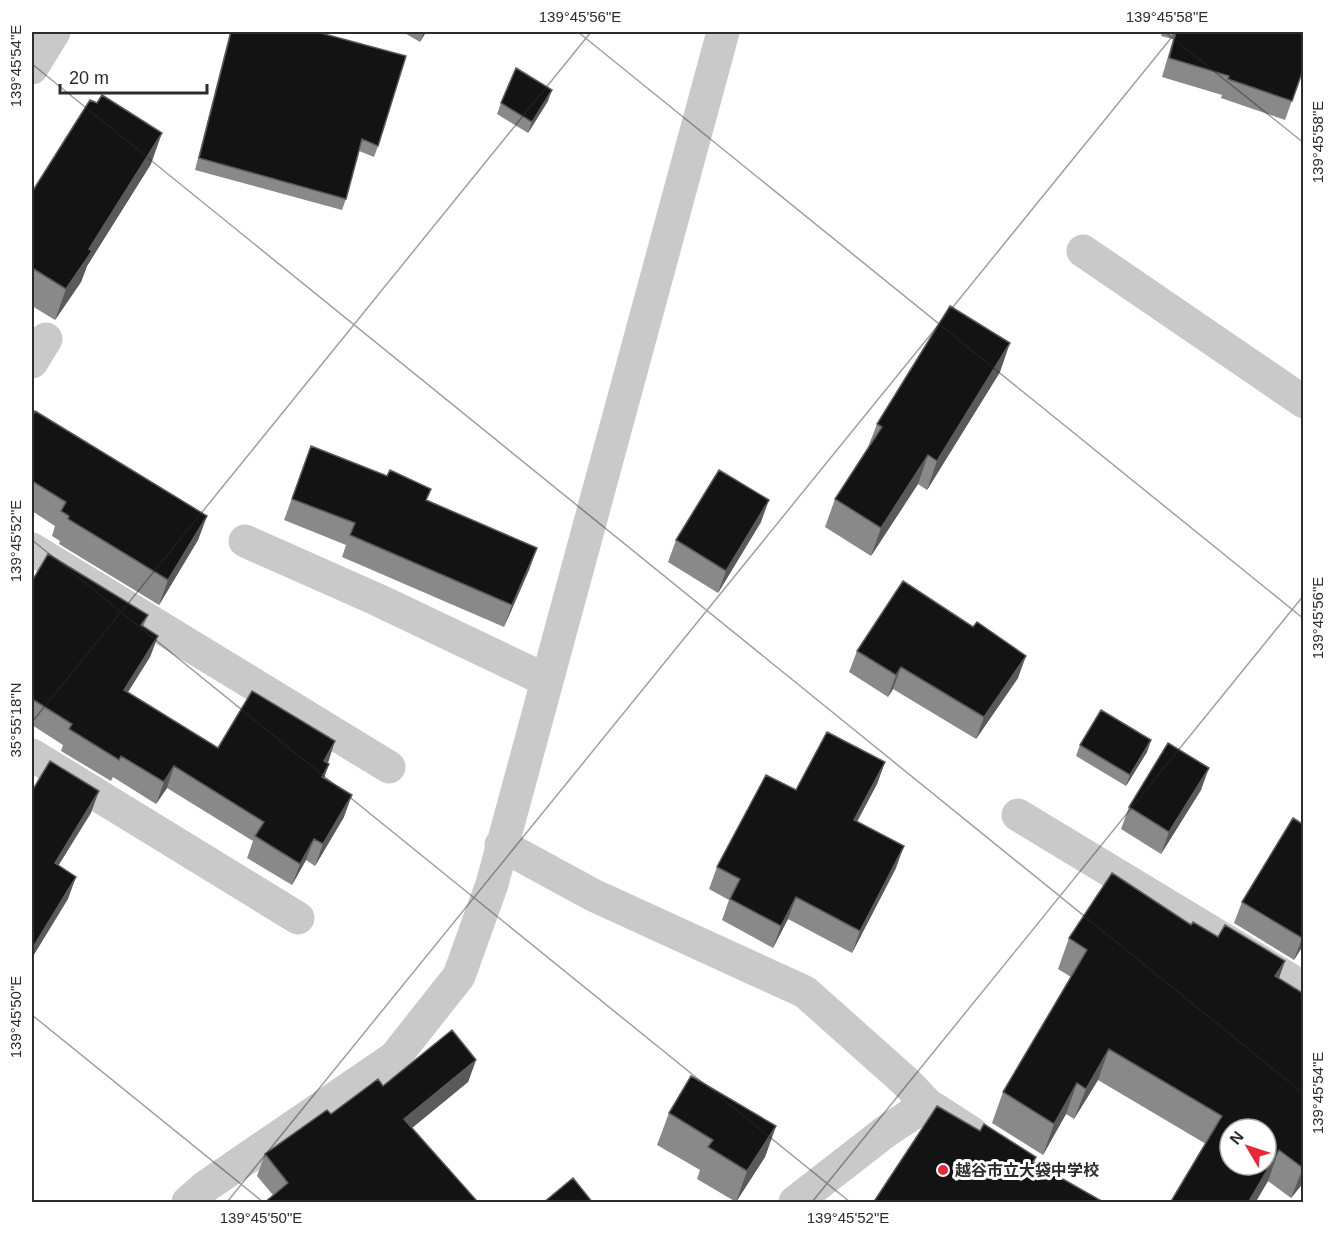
<svg xmlns="http://www.w3.org/2000/svg" width="1335" height="1234" font-family="Arial,'Noto Sans JP',sans-serif">
<style>
.lines{fill:none;stroke-linecap:round;stroke-linejoin:round}
.minor{stroke:#c9c9c9;stroke-width:33}
.wall{fill:#898989}
.shaded-wall{fill:#5a5a5a}
.building{fill:#131313;stroke:#5a5a5a;stroke-width:1.5;fill-rule:evenodd}
.ticks{fill:none;stroke:#2c2c2c;stroke-width:1.5;stroke-opacity:0.45}
.poi-dot{fill:#e92837;stroke:#fff;stroke-width:2}
.labels{text-anchor:middle;stroke-width:6;stroke-linejoin:round;paint-order:stroke}
.poi-label{font-size:16px;font-weight:bold;fill:#2c2c2c;stroke:#fff;text-anchor:start}
.neatline{fill:none;stroke:#2c2c2c;stroke-width:2}
.ticks-label{font-size:15px;text-anchor:middle;fill:#2c2c2c}
</style>
<rect width="100%" height="100%" fill="#fff"/>
<g class="lines">
<path class="minor" d="M 32,68 L 54,32
M 1083,251 L 1304,402
M 32,362 L 46,339
M 245,541 L 378,600 L 546,680
M 32,549 L 389,767
M 32,755 L 298,918
M 1018,815 L 1304,988
M 501,845 L 593,895 L 805,992 L 906,1082 L 927,1104 L 972,1133
M 188,1202 L 205,1187 L 395,1057 L 459,976 L 492,884 L 723,32
M 795,1202 L 885,1132 L 927,1104"/>
</g>
<path class="wall" d="M 230,32 L 317,32 L 378,146 L 374,157 L 359,151 L 346,199 L 342,210 L 195,170 Z
M 403,32 L 426,32 L 420,42 Z
M 1162,32 L 1304,32 L 1304,67 L 1285,120 L 1221,98 L 1222,95 L 1162,77 L 1173,39 L 1161,36 Z
M 548,101 L 528,133 L 497,114 L 501,103 Z
M 97,103 L 151,164 L 87,266 L 81,282 L 55,320 L 32,306 L 32,192 Z
M 1000,372 L 927,490 L 918,484 L 871,556 L 825,527 L 835,499 L 868,447 L 877,424 Z
M 32,417 L 207,516 L 198,540 L 159,605 L 59,544 L 60,541 L 52,536 L 55,526 L 32,511 Z
M 311,446 L 427,500 L 537,548 L 529,570 L 504,627 L 342,557 L 346,545 L 284,520 Z
M 761,522 L 718,593 L 668,562 L 676,540 Z
M 32,581 L 148,615 L 143,627 L 158,636 L 150,657 L 128,692 L 218,748 L 327,763 L 329,764 L 324,778 L 344,817 L 315,866 L 306,860 L 292,885 L 247,858 L 253,841 L 167,788 L 156,804 L 113,777 L 111,781 L 61,751 L 63,745 L 32,725 Z
M 857,651 L 1018,678 L 976,739 L 893,689 L 888,697 L 849,672 Z
M 1151,740 L 1147,752 L 1126,786 L 1076,756 L 1080,745 Z
M 885,762 L 877,784 L 857,822 L 896,868 L 852,953 L 788,919 L 773,948 L 722,920 L 729,900 L 709,889 L 717,867 L 796,790 Z
M 1201,790 L 1161,854 L 1121,829 L 1129,807 Z
M 1304,825 L 1304,944 L 1294,960 L 1234,923 L 1242,902 Z
M 1191,925 L 1218,937 L 1285,961 L 1279,978 L 1304,994 L 1304,1182 L 1291,1198 L 1268,1181 L 1255,1203 L 1170,1203 L 1206,1144 L 1098,1080 L 1074,1119 L 1066,1114 L 1043,1155 L 992,1123 L 1003,1092 L 1071,977 L 1058,969 L 1069,938 Z
M 476,1060 L 468,1082 L 412,1128 L 477,1201 L 477,1203 L 264,1203 L 273,1195 L 257,1176 L 265,1154 L 331,1114 L 383,1086 Z
M 669,1113 L 776,1126 L 765,1157 L 736,1202 L 697,1179 L 700,1170 L 657,1145 Z"/>
<path class="shaded-wall" d="M 424,32 L 426,32 L 420,42 Z
M 552,90 L 548,101 L 528,133 L 532,122 Z
M 162,133 L 151,164 L 87,266 L 81,282 L 55,320 L 66,289 L 89,249 Z
M 1010,343 L 1000,372 L 927,490 L 937,461 Z
M 928,455 L 918,484 L 871,556 L 881,528 Z
M 769,500 L 761,522 L 718,593 L 726,571 Z
M 207,516 L 198,540 L 159,605 L 168,580 Z
M 537,548 L 529,570 L 504,627 L 512,605 Z
M 158,636 L 150,657 L 116,711 L 124,690 Z
M 1026,656 L 1018,678 L 976,739 L 984,717 Z
M 901,667 L 893,689 L 888,697 L 896,675 Z
M 1151,740 L 1147,752 L 1126,786 L 1130,775 Z
M 335,741 L 328,763 L 324,761 Z
M 885,762 L 877,784 L 846,842 L 854,820 Z
M 329,764 L 321,786 L 322,777 Z
M 174,766 L 167,788 L 156,804 L 164,782 Z
M 1209,768 L 1201,790 L 1161,854 L 1169,832 Z
M 99,791 L 91,813 L 47,884 L 55,863 Z
M 352,795 L 344,817 L 315,866 L 323,844 Z
M 314,839 L 306,860 L 292,885 L 300,864 Z
M 904,846 L 896,868 L 852,953 L 860,931 Z
M 76,877 L 68,899 L 32,958 L 32,949 Z
M 796,897 L 788,919 L 773,948 L 781,926 Z
M 1304,935 L 1304,944 L 1294,960 L 1302,938 Z
M 1285,961 L 1274,992 L 1275,976 Z
M 1109,1049 L 1098,1080 L 1074,1119 L 1086,1089 Z
M 476,1060 L 468,1082 L 396,1141 L 404,1119 Z
M 1077,1083 L 1066,1114 L 1043,1155 L 1054,1124 Z
M 776,1126 L 765,1157 L 736,1202 L 747,1171 Z
M 1279,1150 L 1268,1181 L 1255,1203 L 1248,1203 Z
M 1304,1166 L 1304,1182 L 1291,1198 L 1303,1168 Z"/>
<path class="building" d="M 231,32 L 317,32 L 406,56 L 378,146 L 362,139 L 346,199 L 199,158 Z
M 1176,32 L 1304,32 L 1304,67 L 1292,101 L 1228,79 L 1229,76 L 1169,58 Z
M 516,68 L 552,90 L 532,122 L 501,103 Z
M 102,95 L 162,133 L 89,249 L 92,251 L 66,289 L 32,268 L 32,192 L 90,100 L 97,103 Z
M 950,306 L 1010,343 L 937,461 L 928,455 L 881,528 L 835,499 L 882,427 L 877,424 Z
M 35,411 L 207,516 L 168,580 L 68,519 L 69,516 L 61,511 L 66,502 L 32,481 L 32,417 Z
M 311,446 L 387,476 L 390,470 L 431,489 L 426,500 L 537,548 L 512,605 L 350,535 L 355,523 L 292,499 Z
M 719,470 L 769,500 L 726,571 L 676,540 Z
M 48,554 L 148,615 L 141,625 L 158,636 L 124,690 L 218,748 L 252,691 L 335,741 L 324,761 L 329,764 L 322,777 L 352,795 L 323,844 L 314,839 L 300,864 L 255,836 L 264,822 L 174,766 L 164,782 L 121,756 L 119,760 L 69,729 L 72,724 L 32,699 L 32,581 Z
M 903,581 L 973,627 L 977,622 L 1026,656 L 984,717 L 901,667 L 896,675 L 857,651 Z
M 1101,710 L 1151,740 L 1130,775 L 1080,745 Z
M 827,732 L 885,762 L 854,820 L 904,846 L 860,931 L 796,897 L 781,926 L 730,899 L 740,879 L 717,867 L 766,775 L 796,790 Z
M 1168,743 L 1209,768 L 1169,832 L 1129,807 Z
M 50,761 L 99,791 L 55,863 L 76,877 L 32,949 L 32,791 Z
M 1293,818 L 1304,825 L 1304,935 L 1302,938 L 1242,902 Z
M 1112,873 L 1191,925 L 1193,922 L 1218,937 L 1225,925 L 1285,961 L 1275,976 L 1304,994 L 1304,1166 L 1303,1168 L 1279,1150 L 1248,1203 L 1170,1203 L 1222,1116 L 1109,1049 L 1086,1089 L 1077,1083 L 1054,1124 L 1003,1092 L 1087,950 L 1069,938 ZM 1230,1129 L 1266,1129 L 1266,1165 L 1230,1165 Z
M 452,1030 L 476,1060 L 404,1119 L 477,1201 L 476,1203 L 264,1203 L 288,1183 L 265,1154 L 327,1110 L 331,1114 L 378,1079 L 383,1086 Z
M 691,1076 L 776,1126 L 747,1171 L 708,1147 L 713,1140 L 669,1113 Z
M 937,1106 L 980,1131 L 984,1124 L 1036,1157 L 1033,1162 L 1105,1203 L 873,1203 Z
M 573,1178 L 593,1203 L 543,1203 Z"/>
<path class="ticks" d="M 578,32 L 1304,619M 1165,32 L 1304,143M 32,64 L 1304,1094M 32,540 L 850,1202M 32,722 L 591,32M 32,1015 L 263,1202M 227,1202 L 1176,32M 812,1202 L 1304,595"/>
<circle class="poi-dot" cx="943" cy="1170" r="6"/>
<g class="labels">
<g class="poi-label">
<text x="955" y="1176">越谷市立大袋中学校</text>
</g>
</g>
<rect width="1335" height="1234" fill="none" stroke="#ffffff" stroke-width="66"/>
<g transform="translate(1248 1147) rotate(309)"><circle r="28" fill="#ffffff" stroke="#ababab" stroke-width="1.5"/>
<path d="M0-4.5L10 22L0 15L-10 22Z" fill="#e92837"/>
<text y="-9" font-size="16" font-weight="bold" text-anchor="middle" fill="#2c2c2c">N</text>
</g>
<path d="M60 84v9h147v-9" fill="none" stroke="#2c2c2c" stroke-width="3"/>
<text x="69" y="84" font-size="18" fill="#2c2c2c" stroke="#ffffff" stroke-width="4.5" paint-order="stroke">20 m</text>
<rect x="33" y="33" width="1269" height="1168" class="neatline"/>
<g class="ticks-label">
<text x="580" y="22">139°45'56"E</text>
<text x="1167" y="22">139°45'58"E</text>
<text transform="translate(16 66) rotate(-90)" y="5">139°45'54"E</text>
<text transform="translate(1318 142) rotate(-90)" y="5">139°45'58"E</text>
<text transform="translate(16 541) rotate(-90)" y="5">139°45'52"E</text>
<text transform="translate(1318 618) rotate(-90)" y="5">139°45'56"E</text>
<text transform="translate(16 720) rotate(-90)" y="5">35°55'18"N</text>
<text transform="translate(16 1017) rotate(-90)" y="5">139°45'50"E</text>
<text transform="translate(1318 1093) rotate(-90)" y="5">139°45'54"E</text>
<text x="261" y="1223">139°45'50"E</text>
<text x="848" y="1223">139°45'52"E</text>
</g>
</svg>
